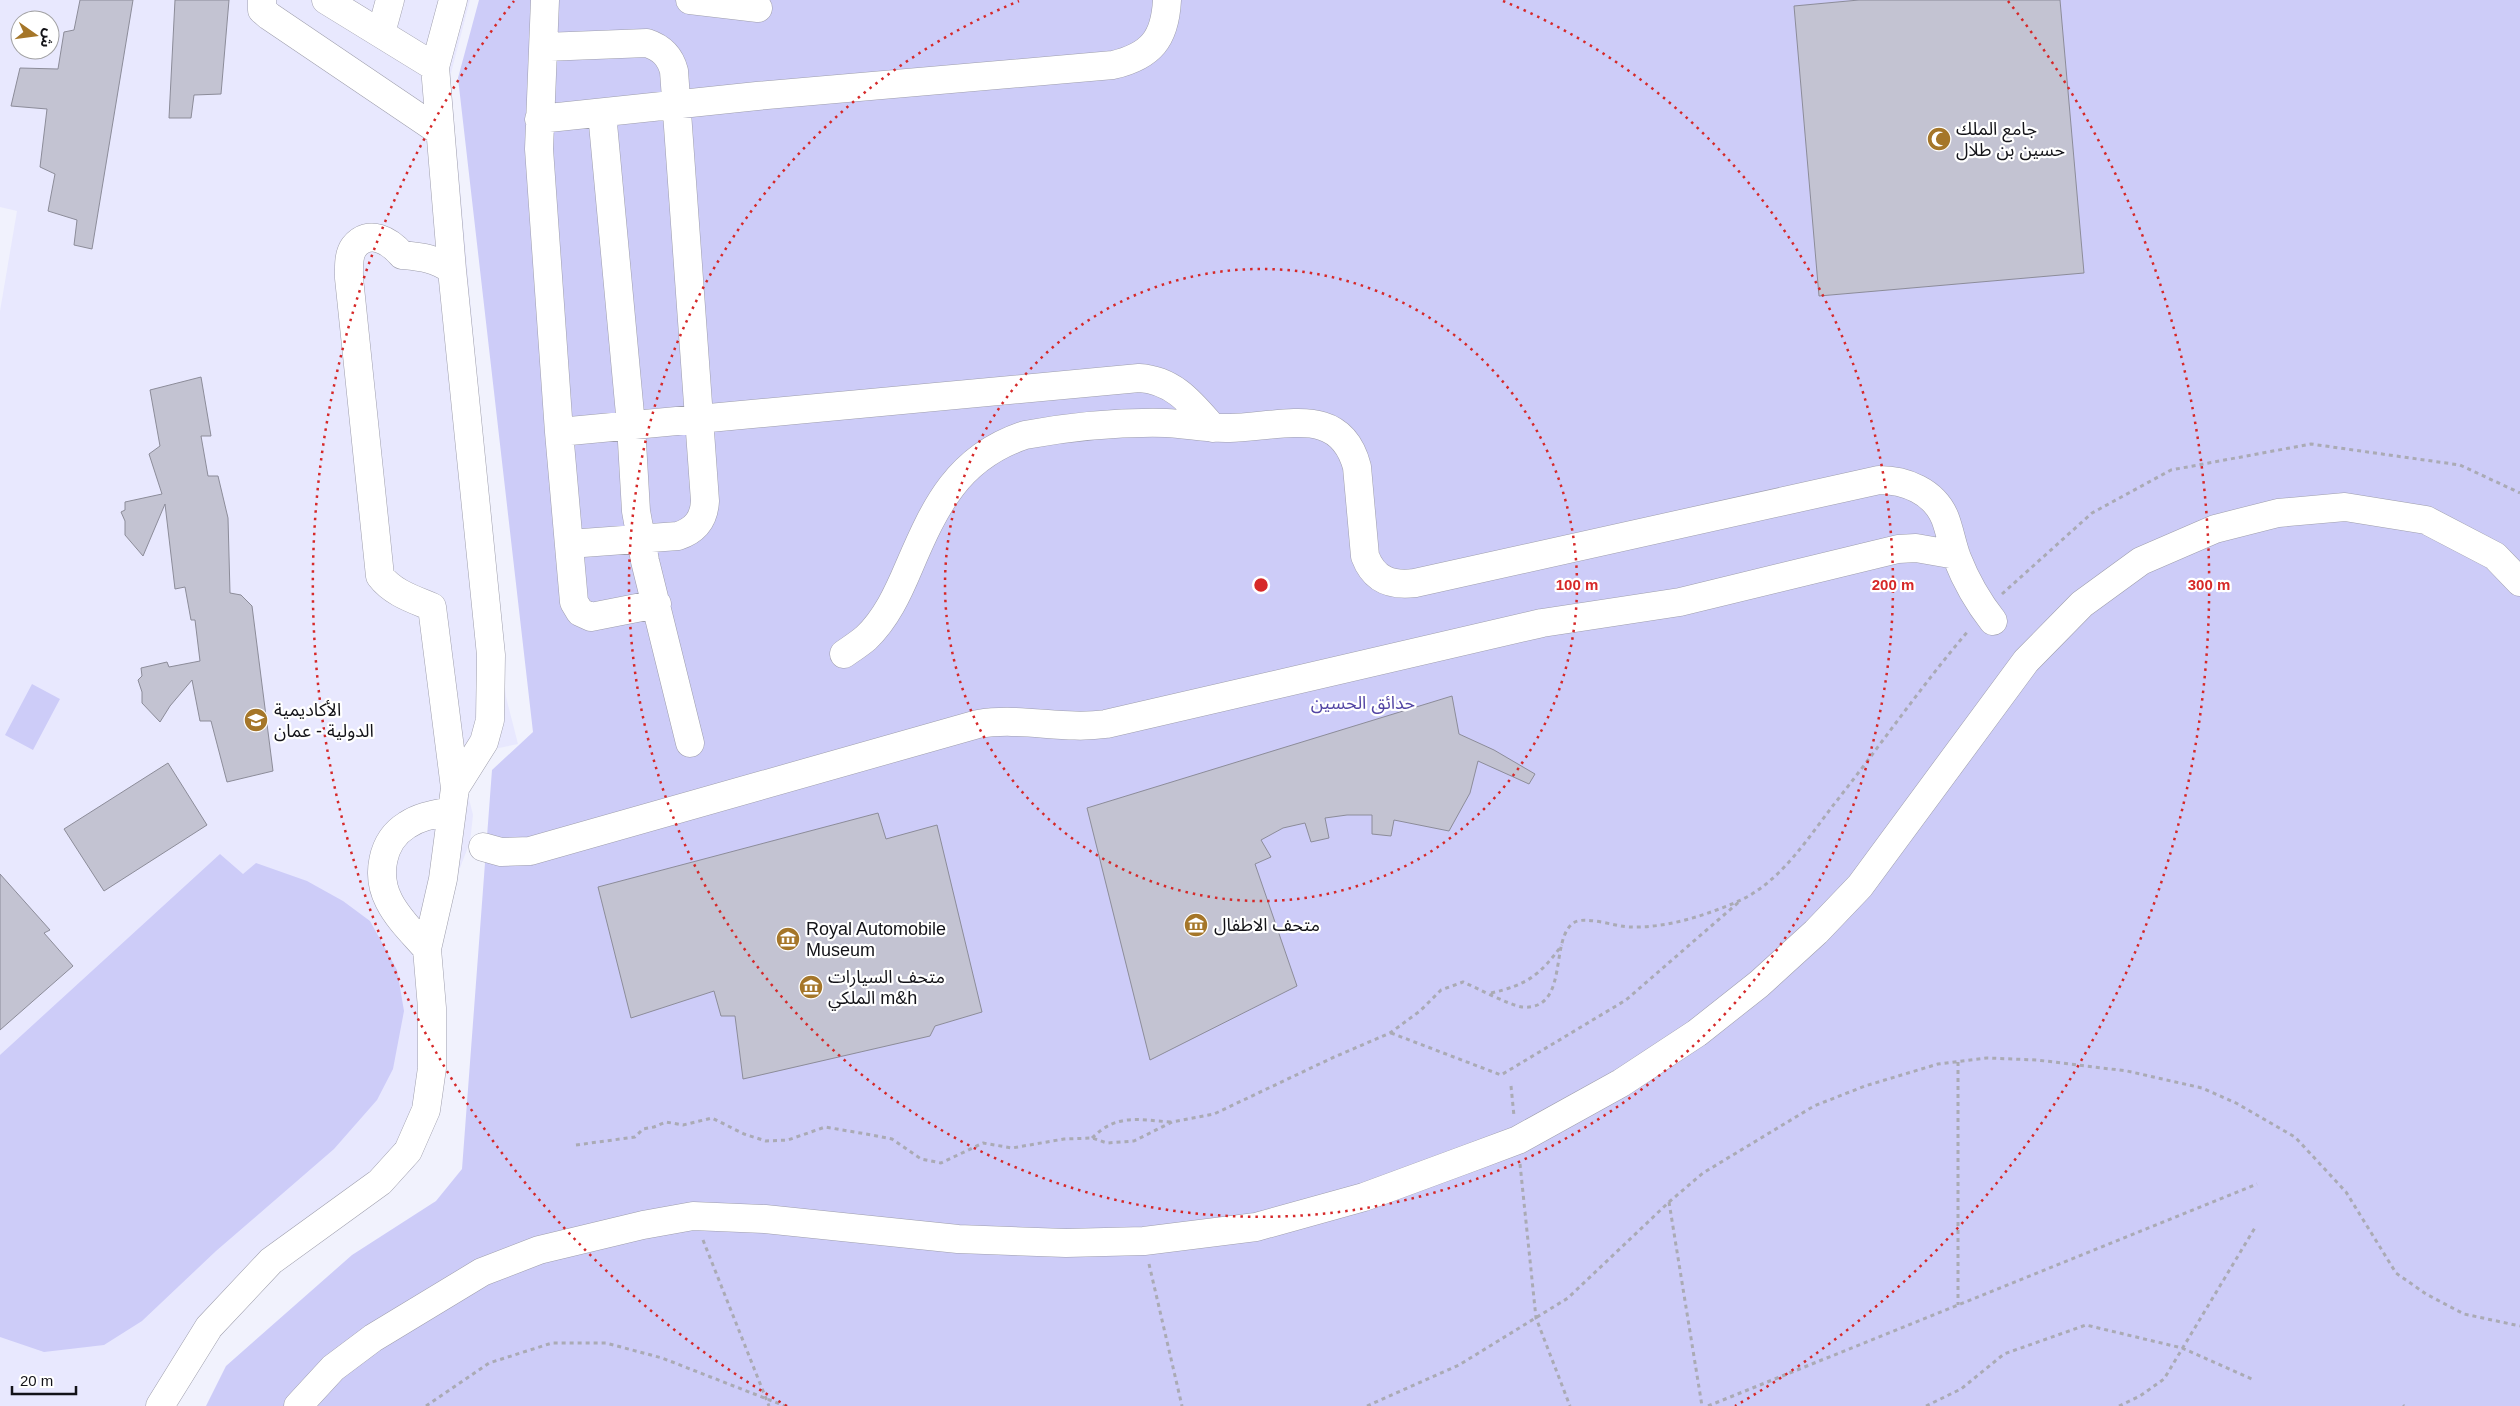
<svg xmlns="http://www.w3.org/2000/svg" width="2520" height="1406" font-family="Helvetica,'Noto Sans Arabic',sans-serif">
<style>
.built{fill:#e8e8fe;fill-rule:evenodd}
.green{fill:#cdccf8}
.building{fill:#c3c3d2;stroke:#8c8c99}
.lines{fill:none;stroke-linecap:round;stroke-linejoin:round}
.minor-casing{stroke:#9e9eac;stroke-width:29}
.path{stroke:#aaaab4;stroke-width:3;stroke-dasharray:4 4;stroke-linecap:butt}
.minor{stroke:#fff;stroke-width:28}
.ring{fill:none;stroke:#d62828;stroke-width:2.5;stroke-dasharray:2.5 5}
.labels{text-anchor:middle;stroke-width:4.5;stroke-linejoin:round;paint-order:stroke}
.poi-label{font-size:18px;fill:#131318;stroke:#fff;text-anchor:start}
.park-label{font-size:18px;fill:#5345a4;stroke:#fff}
.centre{fill:#d62828;stroke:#fff;stroke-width:2.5}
.ring-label{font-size:15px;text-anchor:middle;font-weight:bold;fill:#d62828;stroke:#fff;stroke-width:4.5;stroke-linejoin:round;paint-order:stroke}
</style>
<rect width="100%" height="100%" fill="#f1f2fd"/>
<path class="built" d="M 0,0 L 470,0 L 450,77 L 506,697 L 518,744 L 474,753 L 465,783 L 473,815 L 470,842 L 446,904 L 437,939 L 442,1095 L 414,1167 L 384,1196 L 256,1287 L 167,1406 L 0,1406 L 0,311 L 17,211 L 0,207 ZM 20,20 L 50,20 L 50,50 L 20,50 Z"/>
<path class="green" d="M 479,0 L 2520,0 L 2520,1406 L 206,1406 L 226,1366 L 352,1255 L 436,1201 L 462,1169 L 492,770 L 533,732 L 458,78 Z
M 32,684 L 60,699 L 33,750 L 5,735 Z
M 220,854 L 243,874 L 256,863 L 307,881 L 343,901 L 370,921 L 397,970 L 404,1011 L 393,1069 L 377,1100 L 334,1149 L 216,1251 L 142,1321 L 104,1345 L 44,1352 L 0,1337 L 0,1055 Z"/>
<path class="building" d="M 80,0 L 133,0 L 92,249 L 74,245 L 77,220 L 48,211 L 55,174 L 40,167 L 47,109 L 11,106 L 20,68 L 58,69 L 64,32 L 74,30 Z
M 175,0 L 229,0 L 221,94 L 194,95 L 191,118 L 169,118 Z
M 1859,0 L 2060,0 L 2084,273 L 1819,296 L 1794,6 Z
M 201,377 L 211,436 L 201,436 L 208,476 L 218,476 L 228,518 L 230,593 L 241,595 L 252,606 L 273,771 L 227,782 L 211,721 L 200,721 L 192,680 L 170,706 L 160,722 L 142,703 L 142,692 L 138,680 L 142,676 L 141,668 L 167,662 L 169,667 L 200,661 L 195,620 L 191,620 L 185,587 L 175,589 L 165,504 L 143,556 L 125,535 L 125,521 L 121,512 L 125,510 L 125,502 L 162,494 L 149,454 L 160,446 L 150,390 Z
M 1452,696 L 1459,734 L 1494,750 L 1535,774 L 1529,784 L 1478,761 L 1470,793 L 1449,831 L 1394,820 L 1391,836 L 1372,834 L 1372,815 L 1347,815 L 1325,818 L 1329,838 L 1311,842 L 1305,823 L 1283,828 L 1261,840 L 1271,857 L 1255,864 L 1297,986 L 1150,1060 L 1087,808 Z
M 168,763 L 207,825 L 104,891 L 64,829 Z
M 878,813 L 886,839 L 937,825 L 982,1012 L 935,1026 L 930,1036 L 743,1079 L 735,1016 L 721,1016 L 714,991 L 631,1018 L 598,887 Z
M 0,874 L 50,930 L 44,933 L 73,966 L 0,1030 Z"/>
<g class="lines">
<g class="minor-casing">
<path id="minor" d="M 262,0 L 262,10 L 269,16 L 439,131
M 326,0 L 435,67
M 545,0 L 539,149 L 559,432 L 574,602 L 580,612 L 591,617 L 657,604
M 690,0 L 758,8
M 381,33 L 390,0
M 544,47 L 647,43 C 662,48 670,56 674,71 L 705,501 C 704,519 696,530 678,536 L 569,544
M 602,113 L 631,425 L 636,511 L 645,561 L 690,743
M 539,119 L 757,96 L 1113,65 C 1151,56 1165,39 1167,0
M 452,270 C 435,258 422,257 402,255 C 390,241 369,228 354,247 C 348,255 349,268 349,278 L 380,576 C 393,593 413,599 432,607 L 455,788
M 559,432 L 1139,378 C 1174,380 1192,404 1213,428
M 844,654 C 851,649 859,644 866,638 C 886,619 898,593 909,567 C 935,506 958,457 1025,435 C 1069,427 1121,422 1166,423 C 1187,424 1209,429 1230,428 C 1255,428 1300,418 1322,426 C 1342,432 1352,448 1357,467 L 1365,556 C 1374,580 1391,586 1415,583 L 1879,480 C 1905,480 1934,491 1945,518 C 1950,531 1952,545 1957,558 C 1966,581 1978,602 1993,621
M 483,847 L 501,852 L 530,851 L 978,724 C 1022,717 1063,730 1106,724 L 1542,623 L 1680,602 L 1898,549 L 1916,548 L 1956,555
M 427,949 C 414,934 398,919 389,901 C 376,876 381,841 407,825 C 420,816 436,814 451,811
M 160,1406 L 209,1327 L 271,1261 L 380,1182 L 408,1151 L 426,1110 L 432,1068 L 432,1008 L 427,949 L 443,879 L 455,788 L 484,742 L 490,720 L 491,655 L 452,270 L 435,67 L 453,0
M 298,1406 L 333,1368 L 373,1338 L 482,1272 L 539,1250 L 643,1225 L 693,1216 L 765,1219 L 958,1239 L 1066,1243 L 1144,1241 L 1256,1227 L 1364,1197 L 1467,1159 L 1518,1140 L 1621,1083 L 1697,1033 L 1759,984 L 1816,932 L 1860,886 L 2026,661 L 2082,604 L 2141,561 L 2215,529 L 2278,513 L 2345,507 L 2426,520 L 2495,556 L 2520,582"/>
</g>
<path class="path" d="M 2002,594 L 2092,513 L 2171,470 L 2311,444 L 2460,465 L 2520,493
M 1491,993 C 1527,985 1540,975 1562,945
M 1391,1033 L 1501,1075 L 1626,1000 L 1740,901
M 1958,1062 L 1958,1305
M 1511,1086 L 1514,1116
M 1092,1138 C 1117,1113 1139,1120 1171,1122
M 576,1145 L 635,1137 L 643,1129 L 654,1127 L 666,1122 L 683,1125 L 712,1118 L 744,1134 L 766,1141 L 788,1140 L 825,1127 L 872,1135 L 892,1139 L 921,1159 L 941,1163 L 983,1143 L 1012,1148 L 1064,1139 L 1092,1138 L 1107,1143 L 1134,1141 L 1172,1122 L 1214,1114 L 1332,1058 L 1390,1033 L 1420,1011 L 1441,990 L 1463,982 C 1477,988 1509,1005 1522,1007 C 1571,1011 1548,937 1575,922 C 1587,916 1617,927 1631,927 C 1668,928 1707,915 1741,900 C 1781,881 1808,838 1835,803 C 1880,746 1922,685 1969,630
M 1520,1164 L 1536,1318 L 1570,1406
M 1669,1202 L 1702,1406
M 703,1240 L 769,1406
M 1149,1264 L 1182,1406
M 2403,1405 L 2404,1406
M 426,1406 L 489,1363 L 552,1343 L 606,1343 L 662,1358 L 785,1406
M 1367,1406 L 1459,1365 L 1568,1298 L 1669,1202 L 1703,1173 L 1814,1106 L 1865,1086 L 1938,1064 L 1987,1058 L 2037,1060 L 2127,1071 L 2202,1088 L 2236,1103 L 2295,1137 L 2346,1192 L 2396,1273 L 2426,1294 L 2464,1314 L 2520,1326
M 1708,1406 L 2257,1184
M 1926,1406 L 1961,1389 L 2004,1354 L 2086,1325 L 2182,1348 L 2254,1380
M 2119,1406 L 2140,1396 L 2164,1379 L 2256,1226"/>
<use href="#minor" class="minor"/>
</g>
<g class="ring">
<circle cx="1261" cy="585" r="316"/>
<path d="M1503 1A632 632 0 1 1 1019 1"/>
<path d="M787 1406A948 948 0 0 1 514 1M2008 1A948 948 0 0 1 1735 1406"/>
</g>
<defs>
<g id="mosque-disc" transform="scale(1.25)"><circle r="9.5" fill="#a57629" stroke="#fff"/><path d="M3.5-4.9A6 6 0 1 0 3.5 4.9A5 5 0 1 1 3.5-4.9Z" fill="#fff"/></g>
<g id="school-disc" transform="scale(1.25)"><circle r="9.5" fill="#a57629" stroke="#fff"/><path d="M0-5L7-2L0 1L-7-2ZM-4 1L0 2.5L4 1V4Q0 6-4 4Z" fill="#fff"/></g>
<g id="museum-disc" transform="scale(1.25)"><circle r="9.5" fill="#a57629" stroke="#fff"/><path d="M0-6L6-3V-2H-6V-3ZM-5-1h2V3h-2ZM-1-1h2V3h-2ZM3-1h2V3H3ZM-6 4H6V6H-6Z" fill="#fff"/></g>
</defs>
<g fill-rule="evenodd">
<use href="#mosque-disc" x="1939" y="139"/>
<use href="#school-disc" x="256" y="720"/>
<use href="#museum-disc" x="1196" y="925"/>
<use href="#museum-disc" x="788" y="939"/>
<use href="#museum-disc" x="811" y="987"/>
</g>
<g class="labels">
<g class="poi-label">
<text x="1956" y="135">جامع الملك<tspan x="1956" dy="21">حسين بن طلال</tspan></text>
<text x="274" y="716">الأكاديمية<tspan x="274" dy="21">الدولية - عمان</tspan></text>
<text x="1214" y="931">متحف الاطفال</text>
<text x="806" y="935">Royal Automobile<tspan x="806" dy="21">Museum</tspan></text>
<text x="828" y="983">متحف السيارات<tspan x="828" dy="21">الملكي m&amp;h</tspan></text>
</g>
<g class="park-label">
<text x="1363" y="709">حدائق الحسين</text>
</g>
</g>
<circle cx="1261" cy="585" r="8" class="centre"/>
<g class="ring-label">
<text x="1577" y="590">100 m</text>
<text x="1893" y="590">200 m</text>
<text x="2209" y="590">300 m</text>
</g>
<g transform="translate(35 35) rotate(104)"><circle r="24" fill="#ffffff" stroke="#a1a1a3"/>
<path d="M0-4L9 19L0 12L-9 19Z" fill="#a57629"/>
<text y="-8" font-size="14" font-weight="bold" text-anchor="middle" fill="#131318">ش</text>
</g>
<path d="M12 1386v8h64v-8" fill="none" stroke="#131318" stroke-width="2.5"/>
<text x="20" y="1386" font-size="15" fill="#131318" stroke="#ffffff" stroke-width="4" paint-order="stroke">20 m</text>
</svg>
